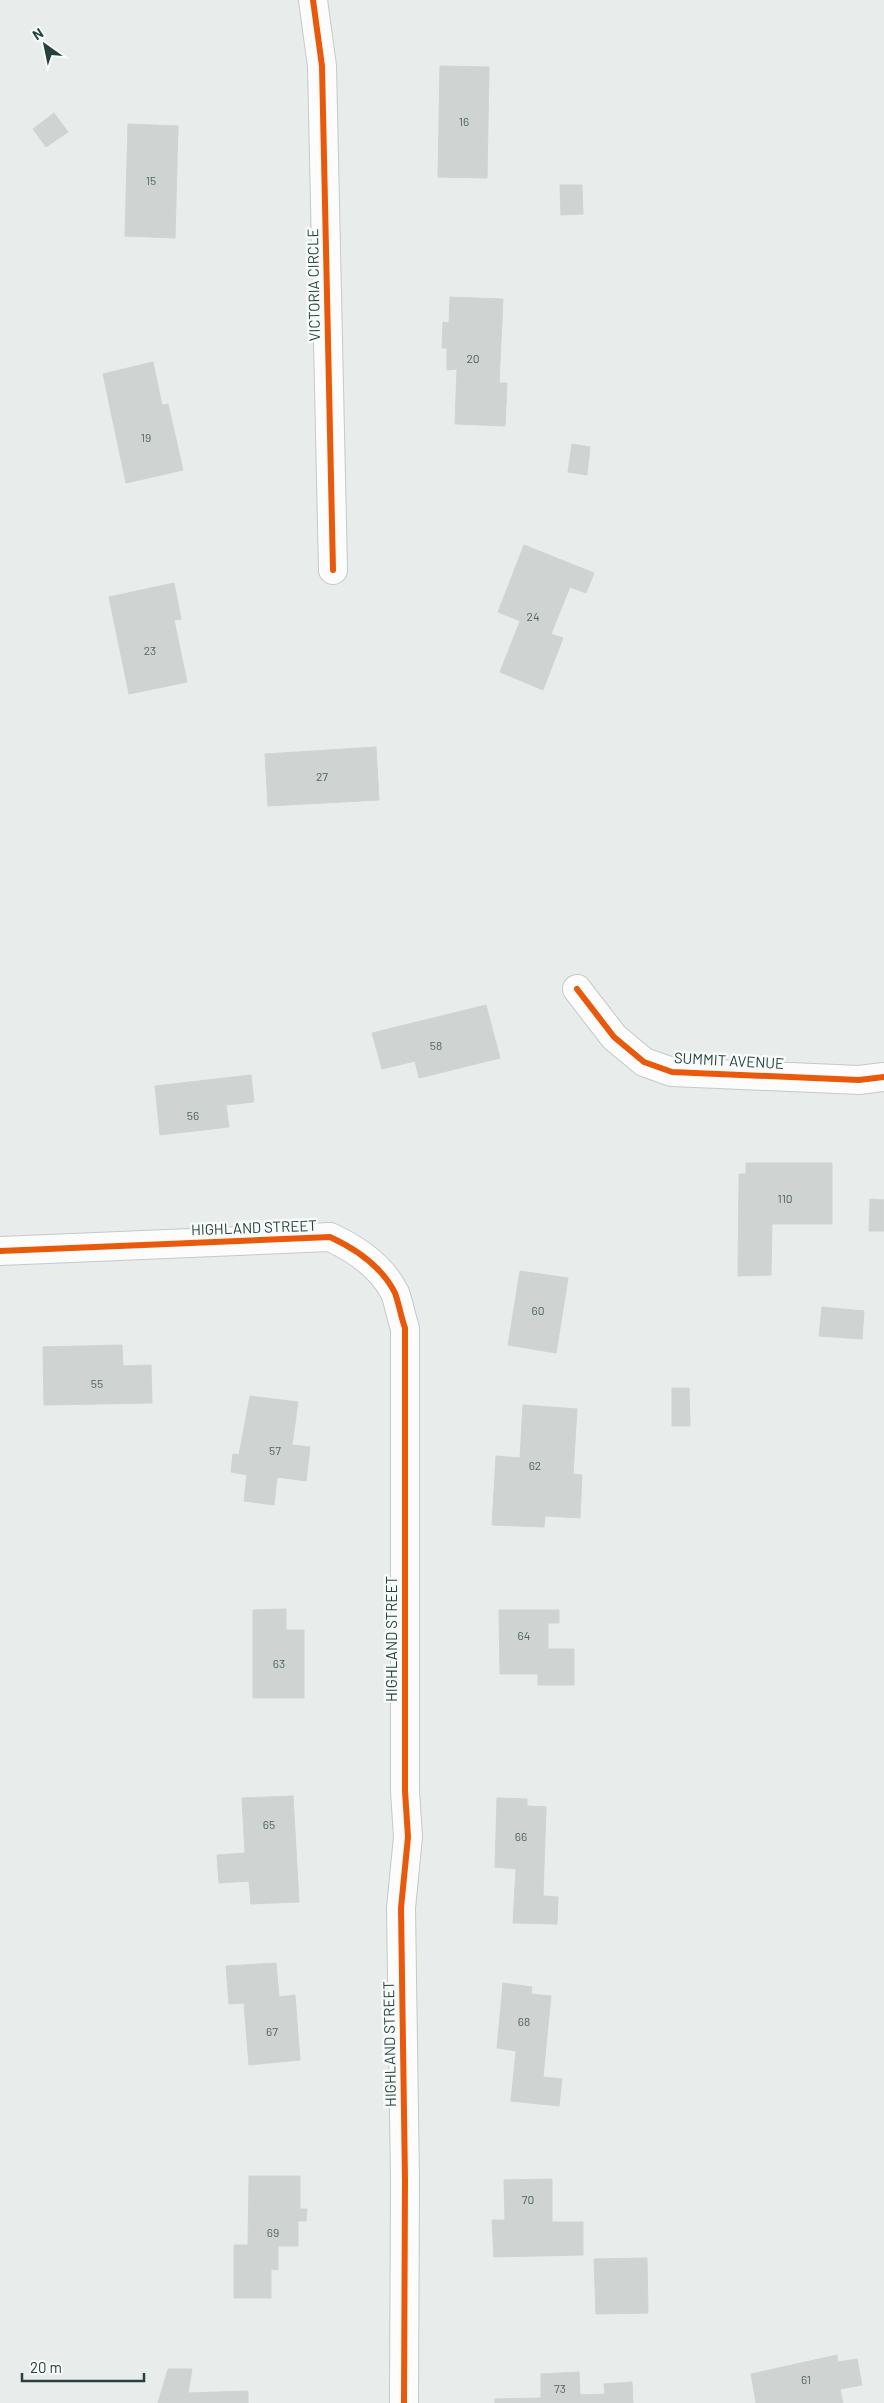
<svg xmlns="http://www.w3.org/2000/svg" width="884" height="2403" font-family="Barlow,sans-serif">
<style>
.building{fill:#cfd3d2;stroke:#d0d5d4}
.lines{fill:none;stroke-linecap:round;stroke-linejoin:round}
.street-casing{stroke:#c5c9c8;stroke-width:30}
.street{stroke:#fcfcfc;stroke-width:28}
.cycleway-casing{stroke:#f7fbf9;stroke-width:9}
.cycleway{stroke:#e8590c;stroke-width:6}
.labels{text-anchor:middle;stroke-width:5;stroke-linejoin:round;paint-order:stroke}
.number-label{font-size:12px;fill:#506663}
.street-label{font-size:15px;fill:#25403d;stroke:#f7fbf9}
</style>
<rect width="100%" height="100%" fill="#e8eceb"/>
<path class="building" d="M 440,66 L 489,67 L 487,178 L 438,177 Z
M 54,113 L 68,132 L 46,147 L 33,129 Z
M 128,124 L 178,126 L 175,238 L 125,236 Z
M 560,185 L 582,185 L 583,214 L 561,215 Z
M 450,297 L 503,299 L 499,383 L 507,383 L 505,426 L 455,424 L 457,369 L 447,370 L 447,348 L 442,348 L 443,322 L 449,323 Z
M 153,362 L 162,405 L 168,404 L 183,470 L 126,483 L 103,374 Z
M 572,444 L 590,447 L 587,475 L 568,472 Z
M 524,545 L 594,573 L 586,593 L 570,587 L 551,634 L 563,638 L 543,690 L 500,672 L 520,621 L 498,612 Z
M 174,583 L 181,619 L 174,620 L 187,682 L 129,694 L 109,597 Z
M 376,747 L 379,800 L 268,806 L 265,754 Z
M 486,1005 L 500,1058 L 419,1078 L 415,1061 L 382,1069 L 372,1033 Z
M 251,1075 L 254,1102 L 226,1105 L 229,1127 L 160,1135 L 155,1086 Z
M 746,1163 L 832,1163 L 832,1224 L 772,1224 L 771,1275 L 738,1276 L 739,1174 L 746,1174 Z
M 870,1199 L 884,1200 L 884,1231 L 869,1231 Z
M 520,1271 L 568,1278 L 556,1353 L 508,1345 Z
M 822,1307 L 864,1311 L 862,1339 L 819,1336 Z
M 122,1345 L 123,1366 L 151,1365 L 152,1403 L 44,1405 L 43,1347 Z
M 672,1388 L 689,1388 L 690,1426 L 672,1426 Z
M 250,1396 L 298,1402 L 292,1445 L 310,1447 L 306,1481 L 277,1477 L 274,1505 L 244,1501 L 247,1475 L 231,1472 L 233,1454 L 239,1455 Z
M 523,1405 L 577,1409 L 573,1474 L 582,1475 L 580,1518 L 545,1516 L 544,1527 L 492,1525 L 496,1456 L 520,1458 Z
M 286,1609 L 286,1630 L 304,1630 L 304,1698 L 253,1698 L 253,1610 Z
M 499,1610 L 559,1610 L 559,1623 L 548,1623 L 548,1649 L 574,1649 L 574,1685 L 538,1685 L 538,1674 L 500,1674 Z
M 293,1796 L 299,1902 L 251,1904 L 249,1881 L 219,1883 L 217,1855 L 245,1853 L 242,1798 Z
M 497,1798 L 527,1799 L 527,1806 L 546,1807 L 543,1896 L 558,1897 L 557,1924 L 513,1923 L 516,1869 L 495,1867 Z
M 276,1963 L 279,1997 L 295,1995 L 300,2060 L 249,2065 L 244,2003 L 229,2004 L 226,1966 Z
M 503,1983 L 532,1987 L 531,1994 L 551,1996 L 543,2077 L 562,2079 L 559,2106 L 511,2101 L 516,2051 L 497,2048 Z
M 249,2176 L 300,2176 L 300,2209 L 307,2209 L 306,2221 L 298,2221 L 298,2246 L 278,2246 L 278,2270 L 271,2269 L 271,2298 L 234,2298 L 234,2245 L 248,2245 Z
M 552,2179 L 552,2222 L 583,2222 L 583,2255 L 494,2257 L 492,2220 L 505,2220 L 504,2180 Z
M 647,2258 L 648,2313 L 596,2314 L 594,2259 Z
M 837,2355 L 838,2362 L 857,2359 L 862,2385 L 840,2389 L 843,2403 L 756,2403 L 751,2374 Z
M 168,2369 L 192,2369 L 188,2393 L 248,2391 L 248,2403 L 158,2403 Z
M 579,2372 L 580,2395 L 605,2394 L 604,2384 L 632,2382 L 633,2403 L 495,2403 L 495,2399 L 541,2398 L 541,2374 Z"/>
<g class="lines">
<g class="street-casing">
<path id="street" d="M 313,0 L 322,66 L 333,570
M 577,989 L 614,1037 L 644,1062 L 672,1072 L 859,1080 L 884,1077
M 0,1251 L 330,1237 C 356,1249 382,1267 395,1293 C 399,1304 401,1317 405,1328 L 405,1791 L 408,1837 L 401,1908 L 405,2180 L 404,2403"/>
</g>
<use href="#street" class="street"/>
<g class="cycleway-casing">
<path id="cycleway" d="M 313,0 L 322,66 L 333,570
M 577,989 L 614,1037 L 644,1062 L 672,1072 L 859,1080 L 884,1077
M 0,1251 L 330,1237 C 356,1249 382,1267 395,1293 C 399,1304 401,1317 405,1328 L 405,1791 L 408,1837 L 401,1908 L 405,2180 L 404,2403"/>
</g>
<use href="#cycleway" class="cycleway"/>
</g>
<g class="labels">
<g class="number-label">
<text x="464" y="126">16</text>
<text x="151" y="185">15</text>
<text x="473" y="363">20</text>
<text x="146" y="442">19</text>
<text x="533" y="621">24</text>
<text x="150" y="655">23</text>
<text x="322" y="781">27</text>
<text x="436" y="1050">58</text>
<text x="193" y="1120">56</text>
<text x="785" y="1203">110</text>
<text x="538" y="1315">60</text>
<text x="97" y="1388">55</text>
<text x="275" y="1455">57</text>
<text x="535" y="1470">62</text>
<text x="524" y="1640">64</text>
<text x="279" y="1668">63</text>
<text x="269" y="1829">65</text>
<text x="521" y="1841">66</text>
<text x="524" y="2026">68</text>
<text x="272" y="2036">67</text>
<text x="528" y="2204">70</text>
<text x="273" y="2237">69</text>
<text x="806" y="2384">61</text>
<text x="560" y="2393">73</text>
</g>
<g class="street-label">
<text transform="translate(314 285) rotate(-91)" y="5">VICTORIA CIRCLE</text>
<text transform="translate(729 1061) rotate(3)" y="5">SUMMIT AVENUE</text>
<text transform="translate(254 1228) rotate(-2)" y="5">HIGHLAND STREET</text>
<text transform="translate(392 1639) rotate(-90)" y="5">HIGHLAND STREET</text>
<text transform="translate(390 2044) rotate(-91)" y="5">HIGHLAND STREET</text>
</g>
</g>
<g transform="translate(45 45) rotate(327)" stroke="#f7fbf9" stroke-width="4" paint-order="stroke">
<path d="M0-4L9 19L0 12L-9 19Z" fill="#25403d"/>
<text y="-8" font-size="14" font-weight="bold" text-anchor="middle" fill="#25403d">N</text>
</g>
<path d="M22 2373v8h122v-8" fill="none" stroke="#25403d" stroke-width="2.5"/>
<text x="30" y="2373" font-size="15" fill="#25403d" stroke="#f7fbf9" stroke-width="4" paint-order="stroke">20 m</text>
</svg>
